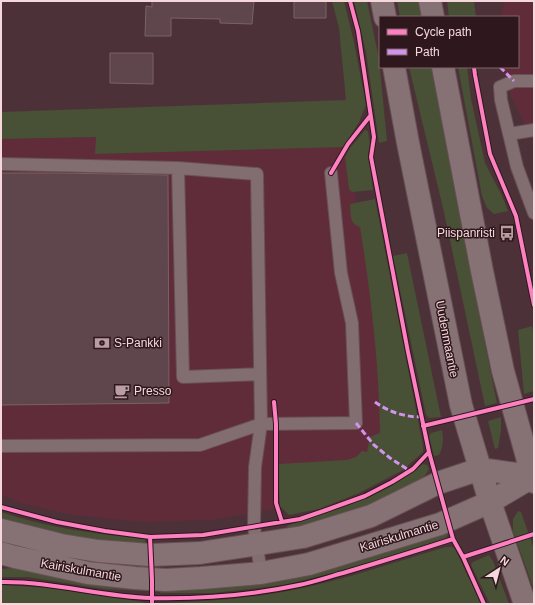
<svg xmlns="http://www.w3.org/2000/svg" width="535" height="605" font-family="Helvetica,sans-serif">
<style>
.built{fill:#602c39}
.green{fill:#485035}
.building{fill:#5f464c;stroke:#796267}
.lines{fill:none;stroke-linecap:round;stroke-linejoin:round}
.lane-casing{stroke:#675055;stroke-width:14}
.secondary-casing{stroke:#675055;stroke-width:24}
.lane{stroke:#826d71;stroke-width:12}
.secondary{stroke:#867174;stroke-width:22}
.quiet{stroke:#d193ec;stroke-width:3;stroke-dasharray:6 3;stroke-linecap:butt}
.cycleway-casing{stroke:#2e181d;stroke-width:6}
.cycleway{stroke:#ff80c0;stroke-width:4}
.labels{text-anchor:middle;stroke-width:3;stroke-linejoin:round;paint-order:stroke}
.poi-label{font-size:12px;fill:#f6d7dc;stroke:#2e181d;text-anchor:start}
.street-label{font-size:12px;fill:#f6d7dc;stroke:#2e181d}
</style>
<rect width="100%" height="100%" fill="#4c3238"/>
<path class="built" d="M 505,1 L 534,1 L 534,145 L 533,140 L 511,96 L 503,67 L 518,67 L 518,17 L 500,17 Z
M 96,137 L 96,154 L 347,147 L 400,461 L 291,506 L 211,520 L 143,522 L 72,515 L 21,503 L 1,495 L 1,139 Z"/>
<path class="green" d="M 332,1 L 344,1 L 354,42 L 366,105 L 359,122 L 347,141 L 347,147 L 95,154 L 96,137 L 1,139 L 1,112 L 346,100 L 339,28 Z
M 354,1 L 367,1 L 379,59 L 387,141 L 379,143 L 366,52 Z
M 397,1 L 419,1 L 422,17 L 400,17 Z
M 447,1 L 474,1 L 476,17 L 449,17 Z
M 409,67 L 432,67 L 474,290 L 497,403 L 485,406 L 444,212 Z
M 458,67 L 467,67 L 471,99 L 485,163 L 502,196 L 508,211 L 494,214 L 487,208 L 482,196 Z
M 365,130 L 368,131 L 370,145 L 368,154 L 373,190 L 352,192 L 349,189 L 345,157 L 350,148 Z
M 375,199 L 423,446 L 423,452 L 403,470 L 359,493 L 319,509 L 289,515 L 280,506 L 278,464 L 347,460 L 356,457 L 362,451 L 367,452 L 370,437 L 380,433 C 379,364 371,295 360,227 C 349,224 351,214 350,204 Z
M 407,253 L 441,417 L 429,418 L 426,415 L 393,256 Z
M 532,326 L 534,337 L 534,391 L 524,394 L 518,330 Z
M 501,417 L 501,430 L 498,448 L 495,449 L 488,421 Z
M 442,430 C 444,438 443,448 439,455 L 434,456 L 429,436 L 431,433 Z
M 423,464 L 427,465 L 429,469 C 415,500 325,520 293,530 L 286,526 C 333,511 385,496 423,464 Z
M 518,511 L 521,512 L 534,549 L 534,590 L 513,531 L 513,519 Z
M 1,512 C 47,528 97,534 145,539 L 145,548 L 109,547 L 1,523 Z
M 446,530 L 448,535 L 446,538 L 345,570 L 284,585 L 213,593 L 161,593 L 158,591 L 157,587 Z
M 446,547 L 452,547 L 455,549 L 481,604 L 158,604 L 161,603 C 196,602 230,600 264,595 C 324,587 388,564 446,547 Z
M 489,555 L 493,561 L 509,604 L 490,604 L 471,565 L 473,562 Z
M 21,567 L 147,583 L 147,591 L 103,589 L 28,577 L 1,577 L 1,569 Z
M 1,585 L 52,588 L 142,602 L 146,604 L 1,604 Z"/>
<path class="building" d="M 152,1 L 254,1 L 252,24 L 220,23 L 220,19 L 171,18 L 171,36 L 145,36 L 146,6 L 152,7 Z
M 294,1 L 326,1 L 326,18 L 294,18 Z
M 110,53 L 153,53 L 153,84 L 110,83 Z
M 1,173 L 61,173 L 168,175 L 169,403 L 1,405 Z"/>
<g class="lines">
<g class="lane-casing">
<path id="lane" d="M 534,81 L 514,81 L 500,87 L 501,100 L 517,167 L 534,213
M 509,134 L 534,130
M 1,164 L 178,168 L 257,174 L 261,424 L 255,467 L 254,527 L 261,573
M 178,168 L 183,377 L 260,374
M 1,446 L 200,445 L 261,424 L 356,423 L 352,323 L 341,273 L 331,173"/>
</g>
<g class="secondary-casing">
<path id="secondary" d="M 382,1 L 385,17
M 430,1 L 433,17
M 394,67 L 408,143 L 461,405 L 490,502 L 525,604
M 443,67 L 482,271 L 503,371 L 534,482
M 1,530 L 61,545 L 98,551 L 151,555 L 200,553 L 303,537 L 371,516 L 438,483 L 480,469 L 532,476
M 1,553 L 15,557 L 88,573 L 135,578 L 166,580 L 201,578 L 261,573 L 309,564 L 440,524 L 490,502 L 534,476"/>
</g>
<use href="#lane" class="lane"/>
<use href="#secondary" class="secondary"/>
<path class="quiet" d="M 500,67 L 514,81
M 375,402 C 389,412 404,417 422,417
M 356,423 L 374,445 L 390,458 L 410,471"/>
<g class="cycleway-casing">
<path id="cycleway" d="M 350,1 L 358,31 L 374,137 L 371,157 L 408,352 L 429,452 L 453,539 L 463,557 L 484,604
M 474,67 L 475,75 L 490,154 L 516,216 L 534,305
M 331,173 L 348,144 L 370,116
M 274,402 L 276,424 L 276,503 L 282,522
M 423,426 L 534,399
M 1,507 L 57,522 L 105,531 L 150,537 L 203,535 L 300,519 L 329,509 L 365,496 L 392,482 L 413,469 L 429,452
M 150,537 L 152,580 L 152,604
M 463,557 L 534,534
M 1,582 C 52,581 101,597 151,598 C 200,599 252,595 299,585 C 314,582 328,577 343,573 C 380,562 416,551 453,539"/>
</g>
<use href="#cycleway" class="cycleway"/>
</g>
<defs>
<g id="bus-bare" transform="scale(1.2)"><path d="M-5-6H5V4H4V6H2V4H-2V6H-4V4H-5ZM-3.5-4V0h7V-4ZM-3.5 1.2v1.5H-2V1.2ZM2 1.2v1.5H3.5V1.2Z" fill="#ba9da3" stroke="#2e181d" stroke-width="2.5" paint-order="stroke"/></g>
<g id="bank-bare" transform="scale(1.2)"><path d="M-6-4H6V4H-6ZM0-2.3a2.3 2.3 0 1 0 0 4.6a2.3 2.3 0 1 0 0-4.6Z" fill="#ba9da3" stroke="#2e181d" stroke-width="2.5" paint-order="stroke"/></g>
<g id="cafe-bare" transform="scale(1.2)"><path d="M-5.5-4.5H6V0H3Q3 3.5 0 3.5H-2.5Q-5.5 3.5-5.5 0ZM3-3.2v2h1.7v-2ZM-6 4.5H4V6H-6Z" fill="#ba9da3" stroke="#2e181d" stroke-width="2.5" paint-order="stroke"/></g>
</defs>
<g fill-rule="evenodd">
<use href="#bus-bare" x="507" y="233"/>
<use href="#bank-bare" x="102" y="343"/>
<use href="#cafe-bare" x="122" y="391"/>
</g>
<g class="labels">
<g class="poi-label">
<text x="495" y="237" text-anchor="end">Piispanristi</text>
<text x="114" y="347">S-Pankki</text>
<text x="134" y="395">Presso</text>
</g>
<g class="street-label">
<text transform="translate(447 339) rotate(79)" y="4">Uudenmaantie</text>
<text transform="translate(399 536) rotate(-17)" y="4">Kairiskulmantie</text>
<text transform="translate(81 570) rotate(10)" y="4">Kairiskulmantie</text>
</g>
</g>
<rect width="535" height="605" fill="none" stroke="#f6d7dc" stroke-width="4"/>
<rect x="379" y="16" width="140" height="52" fill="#2e181d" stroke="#7e6469"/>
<rect x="387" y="29" width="20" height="6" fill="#ff80c0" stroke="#7e6469"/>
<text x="415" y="36" font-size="12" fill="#f6d7dc">Cycle path</text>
<rect x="387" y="49" width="20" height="6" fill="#d193ec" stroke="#7e6469"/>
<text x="415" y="56" font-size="12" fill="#f6d7dc">Path</text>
<g transform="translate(499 569) rotate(36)" stroke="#2e181d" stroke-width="3" paint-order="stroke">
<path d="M0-3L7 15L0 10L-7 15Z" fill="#f6d7dc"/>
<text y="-6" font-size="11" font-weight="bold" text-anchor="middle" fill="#f6d7dc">N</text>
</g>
</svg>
